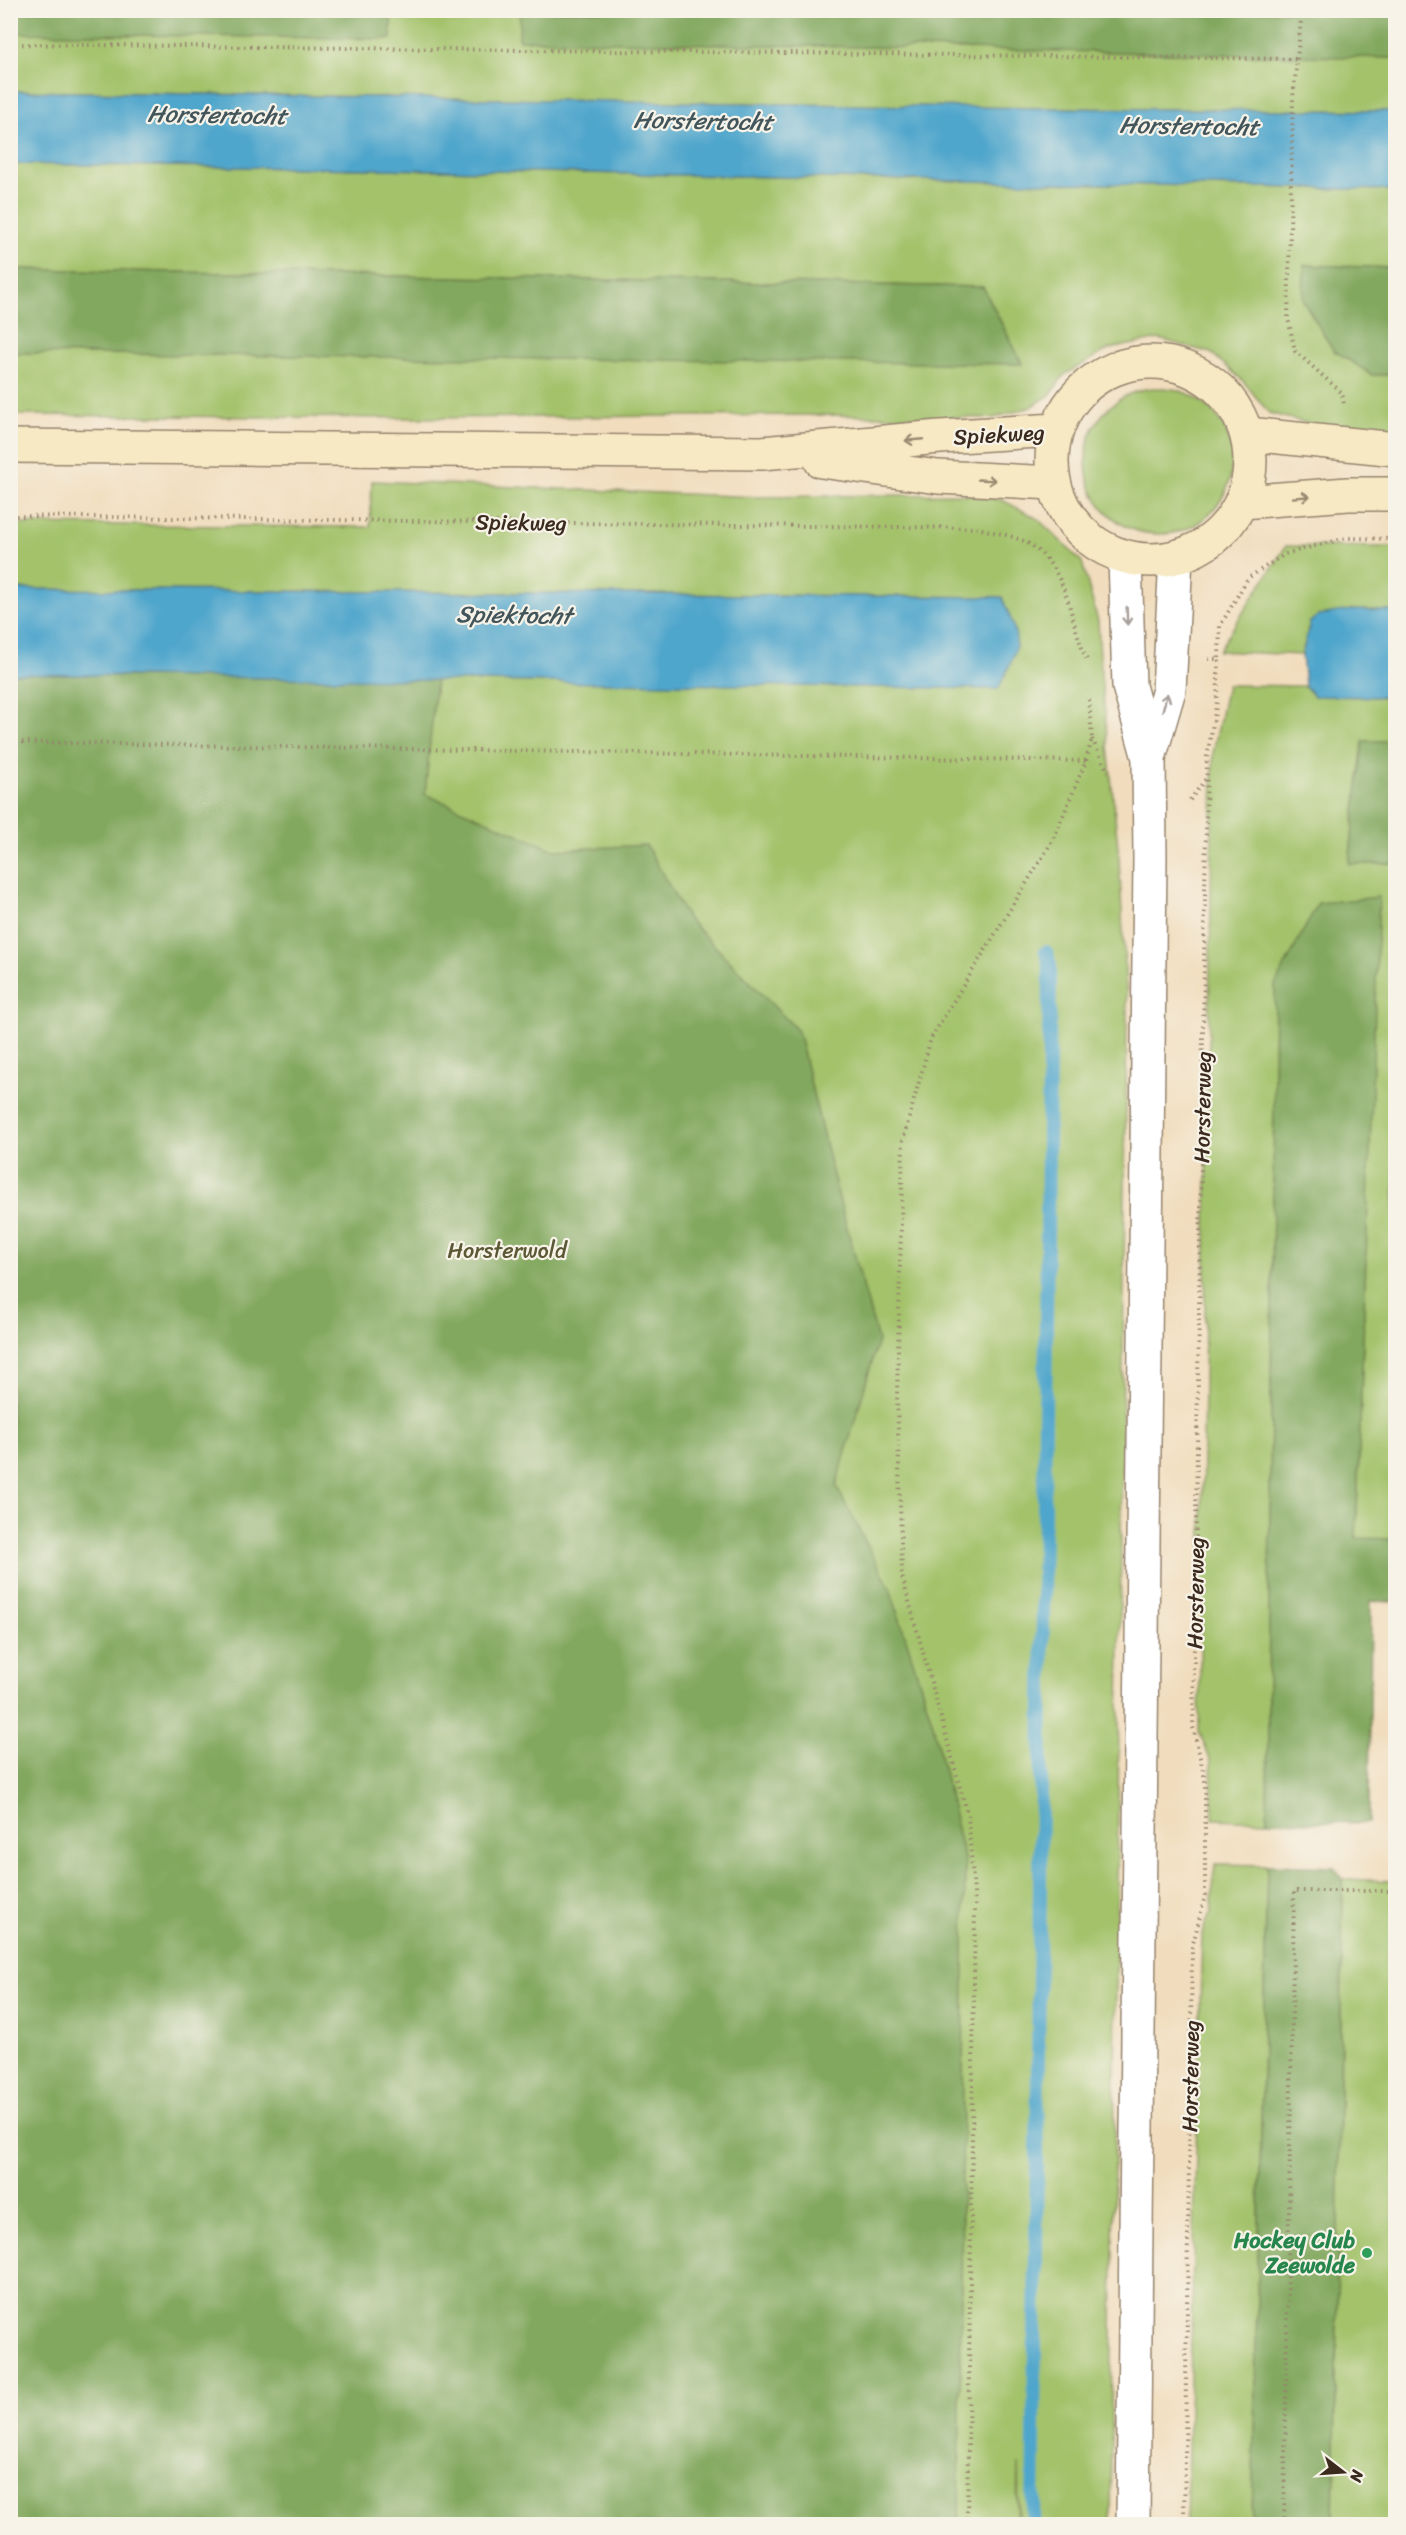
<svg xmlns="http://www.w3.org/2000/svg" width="1406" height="2535" font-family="Sriracha,sans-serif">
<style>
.green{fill:#a3c26a;stroke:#6f7644;stroke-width:1.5}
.forest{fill:#82a85e;stroke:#5e693e;stroke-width:1.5}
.water{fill:#4fa6cc;stroke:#456875;stroke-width:1.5}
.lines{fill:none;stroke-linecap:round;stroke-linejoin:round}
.stream{stroke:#4fa6cc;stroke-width:14}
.tertiary-casing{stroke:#96846e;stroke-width:36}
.secondary-casing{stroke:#96846e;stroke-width:36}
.path{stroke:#96846e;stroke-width:4;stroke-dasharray:1.5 4.5;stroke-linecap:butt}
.tertiary{stroke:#fff;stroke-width:33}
.secondary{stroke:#f6e9c3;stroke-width:33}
.oneway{stroke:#988a70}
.oneway2{stroke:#a79f9a}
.leisure-dot{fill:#2e9e5b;stroke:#f7f3e8;stroke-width:2}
.labels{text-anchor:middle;stroke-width:4.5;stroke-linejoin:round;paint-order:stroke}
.street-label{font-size:22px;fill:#3b2a1e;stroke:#f7f3e8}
.park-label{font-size:22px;fill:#5a5835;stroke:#f7f3e8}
.leisure-label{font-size:22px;font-weight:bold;fill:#27864d;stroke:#f7f3e8;text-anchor:end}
.water-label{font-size:24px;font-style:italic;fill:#42555b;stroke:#f7f3e8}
</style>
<rect width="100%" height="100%" fill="#f7f3e8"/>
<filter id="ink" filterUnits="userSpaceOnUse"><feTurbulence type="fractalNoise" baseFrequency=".0167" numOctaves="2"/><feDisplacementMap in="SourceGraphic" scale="12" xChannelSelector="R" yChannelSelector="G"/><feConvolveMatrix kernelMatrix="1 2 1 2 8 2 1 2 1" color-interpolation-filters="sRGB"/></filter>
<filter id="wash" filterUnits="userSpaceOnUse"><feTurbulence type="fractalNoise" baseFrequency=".008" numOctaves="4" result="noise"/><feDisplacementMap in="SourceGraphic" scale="24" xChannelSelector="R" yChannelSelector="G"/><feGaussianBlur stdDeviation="1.35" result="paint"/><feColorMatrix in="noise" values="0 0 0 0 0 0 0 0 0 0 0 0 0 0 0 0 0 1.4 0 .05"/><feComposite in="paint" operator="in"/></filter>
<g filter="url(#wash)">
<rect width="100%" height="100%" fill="#f1ddbd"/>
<path class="green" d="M 11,10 L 1382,10 L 1303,55 L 1396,58 L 1395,111 L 1040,108 L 11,91 Z
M 11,164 L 445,170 L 1395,190 L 1395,268 L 1304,265 L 1372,375 L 1395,375 L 1395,435 L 1341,432 L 1269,413 L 1243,381 L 1211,353 L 1159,339 L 1109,349 L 1064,375 L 1050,395 L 1031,407 L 994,418 L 824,415 L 412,418 L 11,415 L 10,353 L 1022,363 L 983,287 L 11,269 Z
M1086 461a73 73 0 1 1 146 0a73 73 0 1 1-146 0Z
M 372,481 L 758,497 L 963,494 L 1002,500 L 1037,518 L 1082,562 L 1098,621 L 1101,675 L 1119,857 L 1127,1008 L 1110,2524 L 1019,2524 L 1018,2464 L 1017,2524 L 11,2524 L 431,728 L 436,680 L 541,682 L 1002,597 L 11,589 L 11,524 L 370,527 Z
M 1286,546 L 1395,547 L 1395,611 L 1351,610 L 1310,622 L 1302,655 L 1218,651 Z
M 1227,685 L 1305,686 L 1315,696 L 1395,697 L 1395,741 L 1364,741 L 1349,863 L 1395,864 L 1395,1580 L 1356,1538 L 1378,897 L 1275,985 L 1267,1821 L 1213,1819 L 1211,1762 L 1199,1731 L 1213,753 Z
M 1215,1864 L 1267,1865 L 1252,2524 L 1186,2524 L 1202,1933 L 1211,1912 Z
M 1343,1879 L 1395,1881 L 1395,2524 L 1334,2524 Z"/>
<path class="forest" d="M 11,10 L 391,11 L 391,39 L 11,33 Z
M 520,11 L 1395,11 L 1395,58 L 519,40 Z
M 1304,265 L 1395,268 L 1395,375 L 1372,375 L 1333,350 L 1303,300 Z
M 11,269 L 983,287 L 1022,364 L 11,353 Z
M 11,674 L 436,680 L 425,794 L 554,850 L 646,845 L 688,919 L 798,1031 L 833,1176 L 878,1341 L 836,1486 L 890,1588 L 933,1724 L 965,1863 L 959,2524 L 11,2524 Z
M 1363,741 L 1395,741 L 1395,864 L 1349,864 Z
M 1379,897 L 1356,1538 L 1395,1539 L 1396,1602 L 1371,1601 L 1369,1823 L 1267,1821 L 1275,985 L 1318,903 Z
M 1267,1865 L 1334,1867 L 1343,1879 L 1334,2524 L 1252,2524 Z"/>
<path class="water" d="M 11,91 L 1040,108 L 1395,111 L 1395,190 L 445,170 L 11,164 Z
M 11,589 L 1002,597 C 1022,645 1021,643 998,689 L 11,674 Z
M 1351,610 L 1395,611 L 1395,697 L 1314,696 L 1305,686 L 1302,655 L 1310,622 L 1319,615 Z"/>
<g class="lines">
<path class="stream" d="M 1033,2524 L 1050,965 L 1046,952"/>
</g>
</g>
<g filter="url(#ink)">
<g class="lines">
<g class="tertiary-casing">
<path id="tertiary" d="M 1125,558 L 1129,686 L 1149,758 L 1150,858 L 1133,2524
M 1149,758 L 1169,690 L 1176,558"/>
</g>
<g class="secondary-casing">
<path id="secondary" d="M1052 461a99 99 0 1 1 198 0a99 99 0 1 1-198 0Z
M 1248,434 L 1396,449
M 10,446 L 762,453 L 940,437 L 1056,430
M 821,461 L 938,477 L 1053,483
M 1242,502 L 1348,494 L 1396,494"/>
</g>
<path class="path" d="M 1302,10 L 1293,99 L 1288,318 L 1295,351 L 1342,393 L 1344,405
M 10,44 L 1297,59
M 10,516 L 978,528 C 992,532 1020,537 1031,545 C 1072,575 1068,620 1087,660
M 1208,659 L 1219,659 L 1220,626 L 1248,578 L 1285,554 L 1346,538 L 1396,539
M 1092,739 L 1108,772
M 10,742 L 1086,761
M 1190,800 L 1207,777
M 940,2524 L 968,2522
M 967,2524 L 975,1905 L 968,1816 L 902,1576 L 897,1395 L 903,1140 L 931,1038 L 1053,840 L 1086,761 L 1092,739 L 1089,699
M 1184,2524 L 1192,1948 L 1205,1896 L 1205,1779 L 1193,1727 L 1207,757 L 1217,701 L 1219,659
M 1284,2524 L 1294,1891 L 1396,1891"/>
<use href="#tertiary" class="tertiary"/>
<use href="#secondary" class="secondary"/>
</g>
<defs><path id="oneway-shaft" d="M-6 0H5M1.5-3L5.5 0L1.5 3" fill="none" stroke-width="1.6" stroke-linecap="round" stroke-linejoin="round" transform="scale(1.5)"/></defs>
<g class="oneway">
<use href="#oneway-shaft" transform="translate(914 440) rotate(175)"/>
<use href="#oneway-shaft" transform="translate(987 480) rotate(3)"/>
<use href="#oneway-shaft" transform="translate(1301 497) rotate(-4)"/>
</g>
<g class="oneway2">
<use href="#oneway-shaft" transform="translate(1127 616) rotate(88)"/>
<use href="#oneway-shaft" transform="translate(1165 702) rotate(-74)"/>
</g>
</g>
<circle class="leisure-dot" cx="1367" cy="2253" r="6"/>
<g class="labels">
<g class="street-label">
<text transform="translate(999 434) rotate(-3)" y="8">Spiekweg</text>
<text transform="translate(521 522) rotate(1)" y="8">Spiekweg</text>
<text transform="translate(1202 1107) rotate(-89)" y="8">Horsterweg</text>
<text transform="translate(1195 1593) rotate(-89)" y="8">Horsterweg</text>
<text transform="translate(1190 2076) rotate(-89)" y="8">Horsterweg</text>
</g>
<g class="park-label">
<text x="507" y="1258">Horsterwold</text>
</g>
<g class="leisure-label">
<text x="1355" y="2248">Hockey Club<tspan x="1355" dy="25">Zeewolde</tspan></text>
</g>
<g class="water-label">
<text transform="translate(217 115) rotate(1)" y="8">Horstertocht</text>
<text transform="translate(703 121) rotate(1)" y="8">Horstertocht</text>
<text transform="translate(1189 126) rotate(1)" y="8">Horstertocht</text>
<text transform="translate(514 615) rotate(1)" y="8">Spiektocht</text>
</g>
</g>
<rect width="1406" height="2535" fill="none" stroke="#f7f3e8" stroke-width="36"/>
<g transform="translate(1343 2472) rotate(107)" stroke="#f7f3e8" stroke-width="4.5" paint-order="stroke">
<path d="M0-4.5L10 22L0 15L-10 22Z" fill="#3b2a1e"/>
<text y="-9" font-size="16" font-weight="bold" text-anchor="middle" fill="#3b2a1e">N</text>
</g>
</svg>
